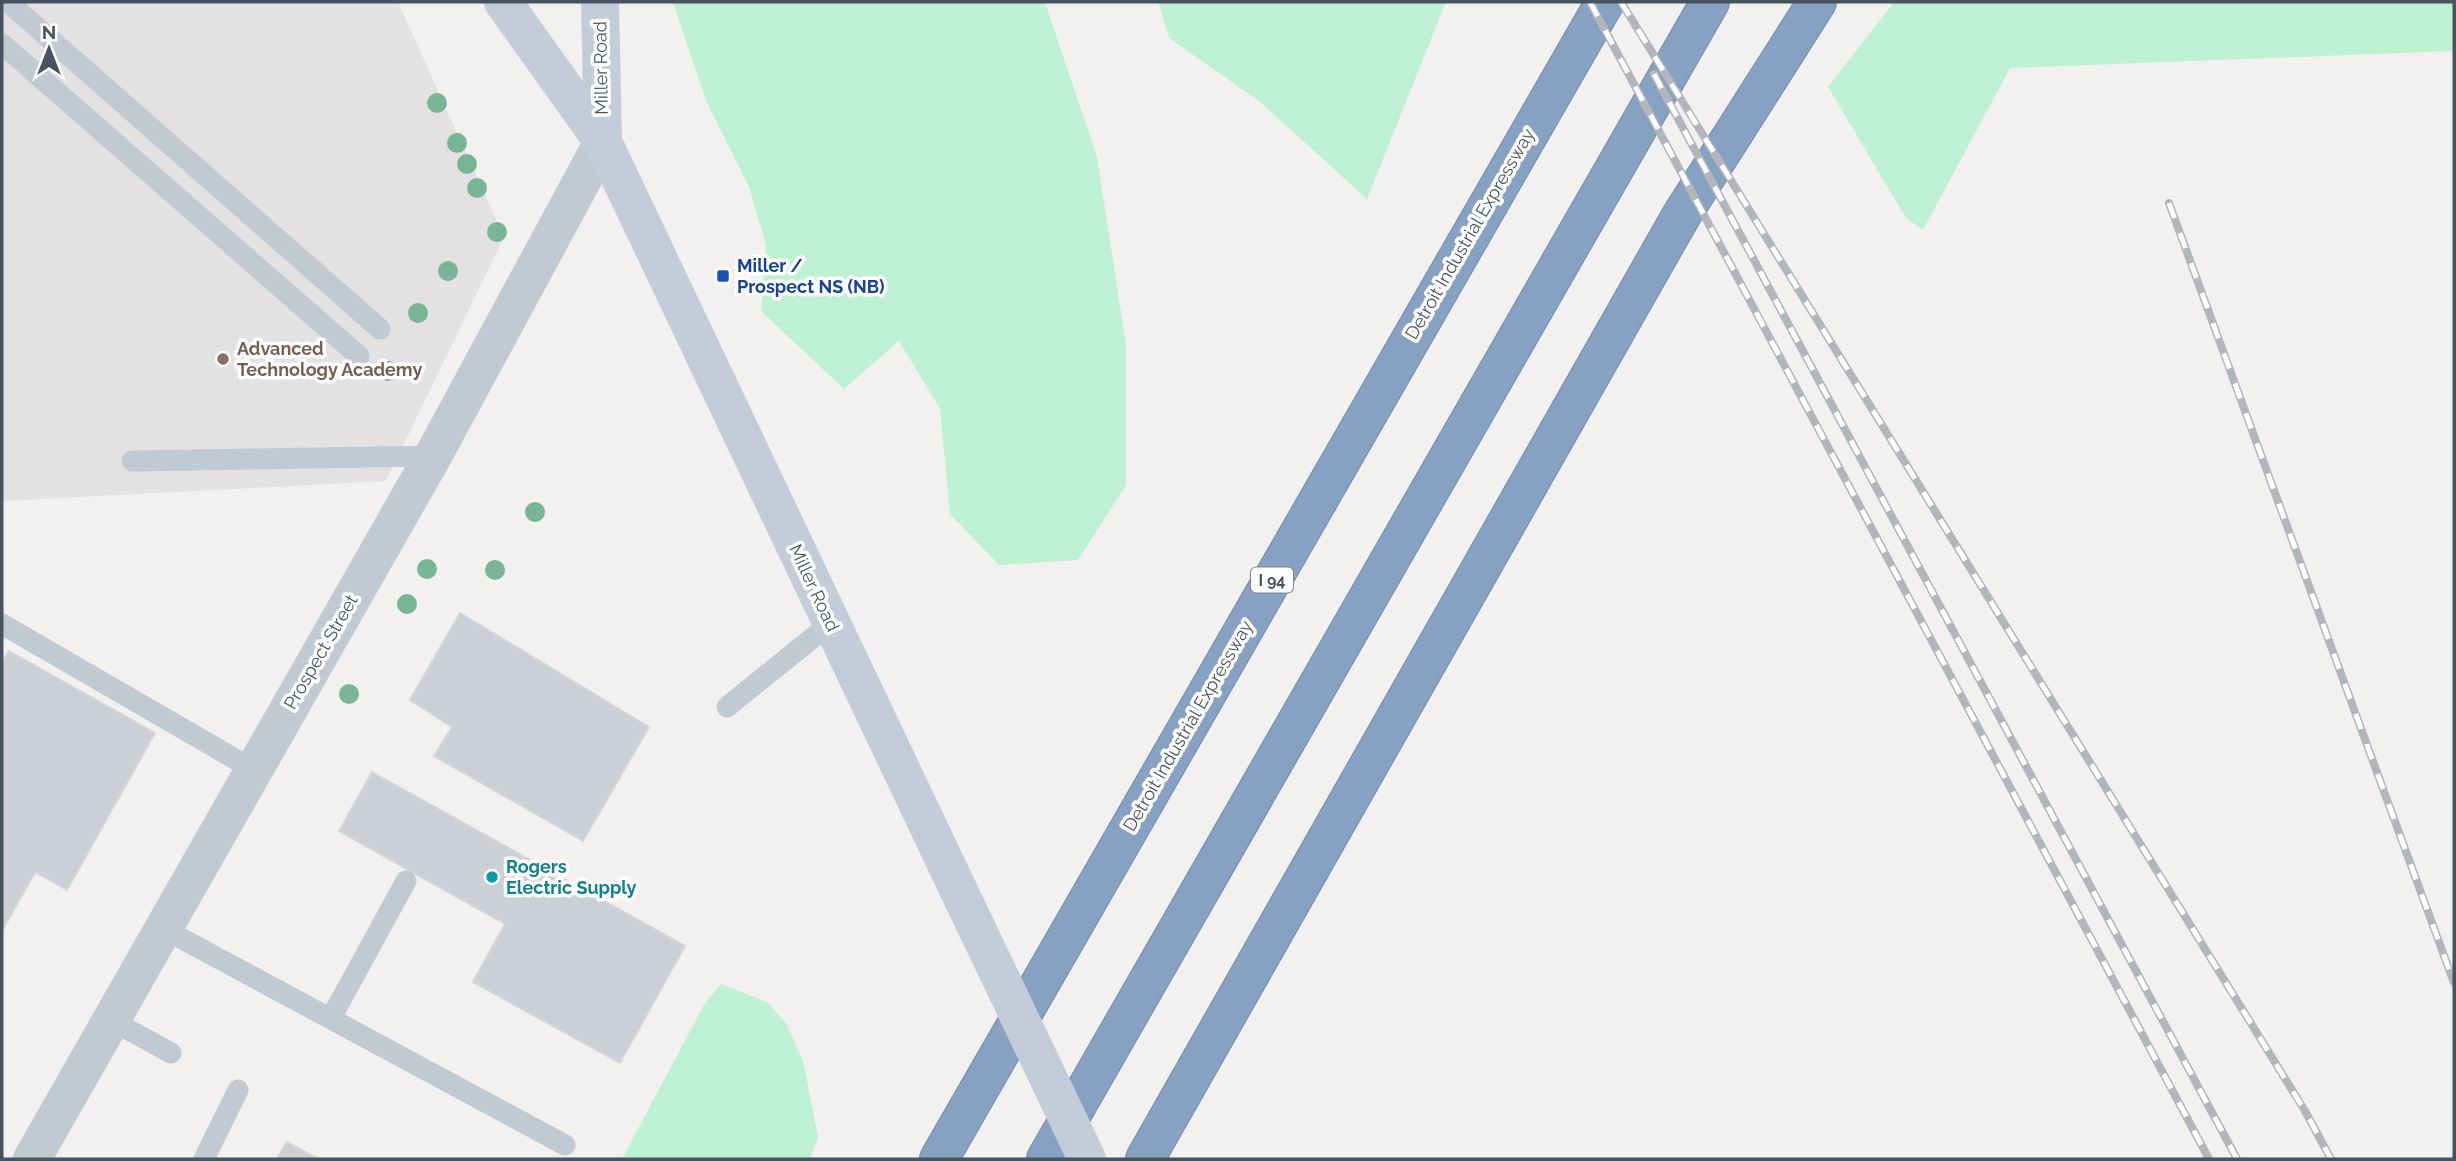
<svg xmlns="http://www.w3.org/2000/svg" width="2456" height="1161" font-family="Raleway,sans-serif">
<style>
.education{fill:#e4e1e2}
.green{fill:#bef1d3}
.building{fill:#cccfd5;stroke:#d4d6dc;stroke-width:2}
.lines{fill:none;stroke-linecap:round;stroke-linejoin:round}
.highway-casing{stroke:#728cad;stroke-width:40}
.lane{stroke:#c1cad3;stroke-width:21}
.street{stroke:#c1cad3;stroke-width:38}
.secondary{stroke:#c3cdda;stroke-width:38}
.highway{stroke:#86a1c1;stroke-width:38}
.rail-casing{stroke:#b2b5bb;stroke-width:8}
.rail{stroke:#fff;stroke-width:5;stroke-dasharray:16;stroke-linecap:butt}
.secondary-bridge{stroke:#c3cdda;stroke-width:38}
.tree{fill:#78b597}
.transit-dot{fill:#1a4fb4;stroke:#fff;stroke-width:2.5}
.education-dot{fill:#8d6e63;stroke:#fff;stroke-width:2.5}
.culture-dot{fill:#0f9aa8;stroke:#fff;stroke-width:2.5}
.labels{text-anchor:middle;stroke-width:7;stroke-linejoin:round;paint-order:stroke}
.shield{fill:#fff;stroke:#7e878f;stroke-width:2}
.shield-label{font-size:16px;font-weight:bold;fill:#47535f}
.street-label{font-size:18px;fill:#47535f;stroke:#fff}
.transit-label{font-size:18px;font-weight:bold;fill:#164399;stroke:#fff;text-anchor:start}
.education-label{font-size:18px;font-weight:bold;fill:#785e54;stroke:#fff;text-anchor:start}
.culture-label{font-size:18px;font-weight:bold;fill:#0d838f;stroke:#fff;text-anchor:start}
</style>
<rect width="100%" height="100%" fill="#f3f0f0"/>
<path class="education" d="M 2,2 L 398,2 L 504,237 L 386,481 L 2,501 Z"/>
<path class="green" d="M 673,2 L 1045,2 L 1097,157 L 1126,345 L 1126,485 L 1078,560 L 999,565 L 950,514 L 940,409 L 899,341 L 844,389 L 761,311 L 766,245 L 749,187 L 707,103 Z
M 1158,2 L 1446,2 L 1367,199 L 1259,101 L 1169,38 Z
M 1894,2 L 2454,2 L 2454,51 L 2010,68 L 1923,230 L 1906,218 L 1828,87 Z
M 721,984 L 767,1002 L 786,1023 L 803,1060 L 818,1137 L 810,1159 L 622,1159 L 705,1003 Z"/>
<path class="building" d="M 460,613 L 649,727 L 583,841 L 434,756 L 452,727 L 410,700 Z
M 9,651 L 155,733 L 67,890 L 35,872 L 2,931 L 2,663 Z
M 372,772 L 685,946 L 620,1063 L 473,982 L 505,924 L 339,831 Z
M 287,1142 L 318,1159 L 277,1159 Z"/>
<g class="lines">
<g class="highway-casing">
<path id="highway" d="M 939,1159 L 1605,2
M 1046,1159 L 1710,2
M 1145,1159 L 1681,216 L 1817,2"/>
</g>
<path class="lane" d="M 8,2 L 380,329
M 2,44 L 359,356
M 132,461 L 433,456
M 2,624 L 254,770
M 727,707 L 831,623
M 164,929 L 565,1145
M 331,1018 L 406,881
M 111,1020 L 171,1053
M 204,1159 L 238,1090"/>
<path class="street" d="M 32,1159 L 433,456 L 603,142"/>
<path class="secondary" d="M 503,2 L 603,142
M 600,2 L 603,142 L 958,889"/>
<use href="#highway" class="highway"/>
<g class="rail-casing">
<path id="rail" d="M 1590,2 L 2209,1159
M 1621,2 L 2305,1111 L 2331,1159
M 1654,74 L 2237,1159
M 2169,203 L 2454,983"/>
</g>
<use href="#rail" class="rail"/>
<path class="secondary-bridge" d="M 958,889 L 1087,1159"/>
</g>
<g class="tree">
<circle cx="437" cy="103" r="10"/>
<circle cx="457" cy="143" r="10"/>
<circle cx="467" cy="164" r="10"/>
<circle cx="477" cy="188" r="10"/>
<circle cx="497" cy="232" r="10"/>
<circle cx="448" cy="271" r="10"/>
<circle cx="418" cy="313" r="10"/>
<circle cx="388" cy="371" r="10"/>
<circle cx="535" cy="512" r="10"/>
<circle cx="427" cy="569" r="10"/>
<circle cx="495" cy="570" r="10"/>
<circle cx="407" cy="604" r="10"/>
<circle cx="349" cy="694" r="10"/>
</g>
<rect class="transit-dot" x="716" y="269" width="14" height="14" rx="3.5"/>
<circle class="education-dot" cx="223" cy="359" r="7"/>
<circle class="culture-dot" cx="492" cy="877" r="7"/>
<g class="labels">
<rect class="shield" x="1251" y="567.5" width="42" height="25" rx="5"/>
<g class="shield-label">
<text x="1272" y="586">I 94</text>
</g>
<g class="street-label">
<text transform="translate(601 68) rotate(-91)" y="6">Miller Road</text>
<text transform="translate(1470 234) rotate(-60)" y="6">Detroit Industrial Expressway</text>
<text transform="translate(814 588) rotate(65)" y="6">Miller Road</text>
<text transform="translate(321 652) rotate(-60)" y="6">Prospect Street</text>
<text transform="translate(1188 726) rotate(-60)" y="6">Detroit Industrial Expressway</text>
</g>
<g class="transit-label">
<text x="737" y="272">Miller /<tspan x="737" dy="21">Prospect NS (NB)</tspan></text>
</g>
<g class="education-label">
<text x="237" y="355">Advanced<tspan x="237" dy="21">Technology Academy</tspan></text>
</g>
<g class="culture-label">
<text x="506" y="873">Rogers<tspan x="506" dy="21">Electric Supply</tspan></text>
</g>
</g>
<rect width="2456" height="1161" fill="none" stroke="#47535f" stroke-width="7"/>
<g transform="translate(49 49)" stroke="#ffffff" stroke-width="5" paint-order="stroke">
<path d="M0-5L12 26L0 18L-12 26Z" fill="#47535f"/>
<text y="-10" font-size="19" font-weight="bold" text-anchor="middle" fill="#47535f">N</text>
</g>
</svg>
